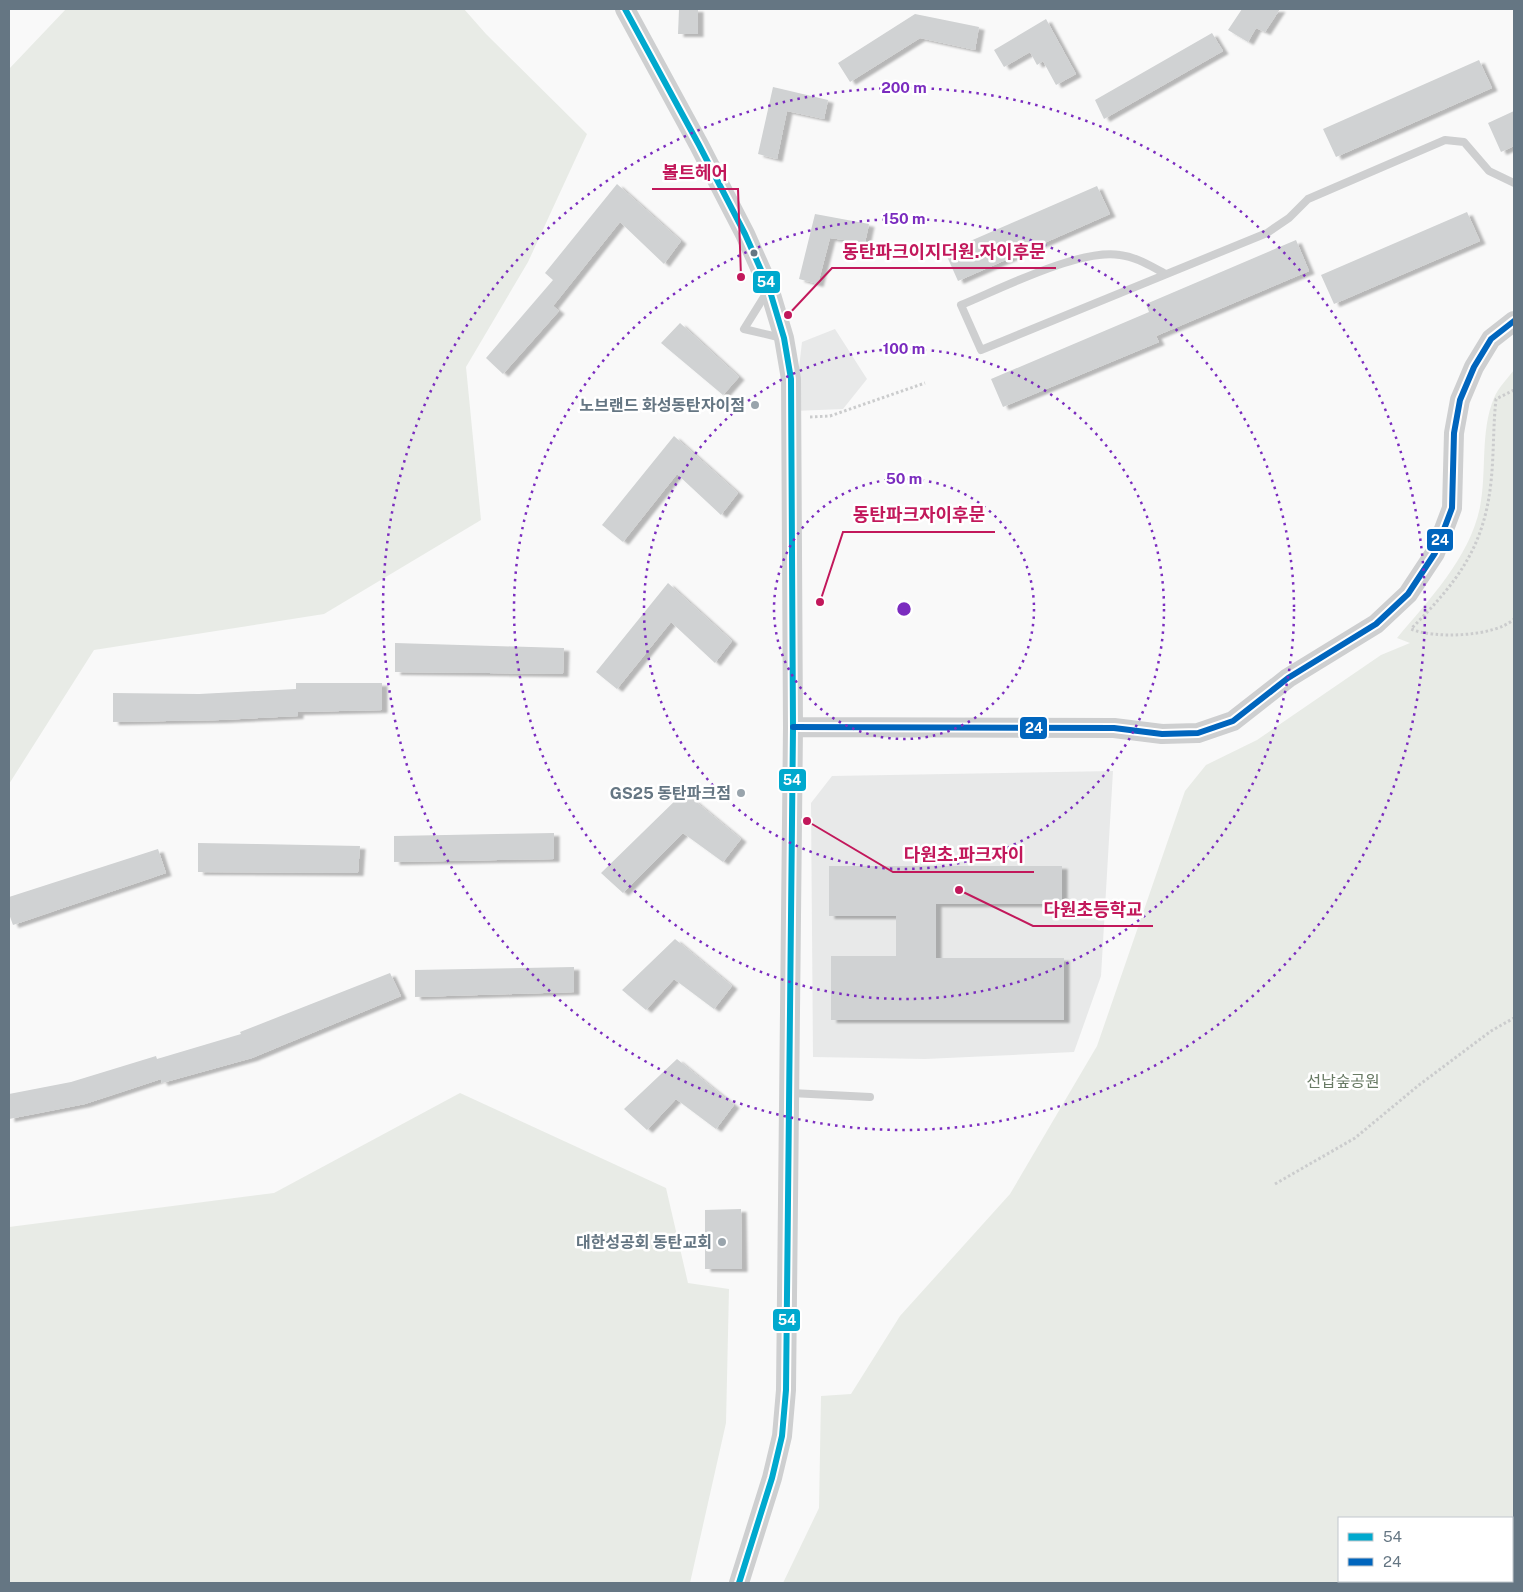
<svg xmlns="http://www.w3.org/2000/svg" width="1523" height="1592" font-family="'Public Sans','Noto Sans KR',sans-serif">
<style>
.built{fill:#e8e9e9}
.green{fill:#e8ebe6;fill-rule:evenodd}
.building{fill:#d0d2d3;filter:url(#shadow)}
.lines{fill:none;stroke-linecap:round;stroke-linejoin:round}
.path{stroke:#cbcccd;stroke-width:3;stroke-dasharray:2.5 2.5;stroke-linecap:butt}
.service{stroke:#cecfd0;stroke-width:8}
.tertiary{stroke:#cecfd0;stroke-width:20}
.bus-1-casing{stroke:#fff;stroke-width:10}
.bus-2-casing{stroke:#fff;stroke-width:10}
.bus-1{stroke:#00a9ce;stroke-width:6}
.bus-2{stroke:#0065bd;stroke-width:6}
.ring{fill:none;stroke:#7b2cbf;stroke-width:2.5;stroke-dasharray:2.5 5}
.bus-dot{fill:#657683;stroke:#fff;stroke-width:2}
.poi-dot{fill:#99a4ac;stroke:#fff;stroke-width:2}
.labels{text-anchor:middle;stroke-width:5;stroke-linejoin:round;paint-order:stroke}
.poi-label{font-size:16px;font-weight:bold;fill:#657683;stroke:#fff;text-anchor:end}
.park-label{font-size:16px;fill:#687a64;stroke:#fff}
.centre{fill:#7b2cbf;stroke:#fff;stroke-width:2.5}
.ring-label{font-size:15px;text-anchor:middle;font-weight:bold;fill:#7b2cbf;stroke:#fff;stroke-width:5;stroke-linejoin:round;paint-order:stroke}
.leader{fill:none;stroke:#c2185b;stroke-width:2}
.callout-dot{fill:#c2185b;stroke:#fff;stroke-width:2}
.callout-label{font-size:18px;text-anchor:middle;font-weight:bold;fill:#c2185b;stroke:#fff;stroke-width:5;stroke-linejoin:round;paint-order:stroke}
.line-badge{stroke:#fff;stroke-width:2}
.badge-label{font-size:14px;text-anchor:middle;font-weight:bold;fill:#fff}
</style>
<defs>
<filter id="shadow"><feDropShadow dx="5.5" dy="3" stdDeviation="1" flood-color="#0004"/></filter>
</defs>
<rect width="100%" height="100%" fill="#f9f9f9"/>
<path class="built" d="M 835,329 L 867,379 L 843,409 L 794,411 L 802,342 Z
M 1113,771 L 1101,976 L 1074,1052 L 925,1059 L 813,1057 L 811,803 L 832,776 Z"/>
<path class="green" d="M 66,9 L 464,9 L 486,34 L 587,134 L 528,262 L 466,367 L 481,520 L 324,614 L 94,650 L 9,784 L 9,69 Z
M 1514,370 L 1514,1583 L 783,1583 L 819,1508 L 821,1396 L 851,1394 L 900,1316 L 1010,1194 L 1097,1046 L 1185,791 L 1206,765 L 1257,740 L 1381,655 L 1410,643 L 1397,638 C 1429,600 1470,557 1480,507 C 1487,471 1480,431 1494,398 C 1498,388 1508,378 1514,370 ZM 1512,1518 L 1512,1581 L 1339,1581 L 1339,1518 Z
M 460,1093 L 666,1188 L 688,1283 L 729,1289 L 726,1423 L 690,1583 L 9,1583 L 9,1227 L 274,1193 Z"/>
<path class="building" d="M 679,9 L 698,9 L 698,34 L 678,34 Z
M 1242,9 L 1280,9 L 1265,32 L 1256,28 L 1248,42 L 1228,30 Z
M 915,14 L 979,27 L 975,50 L 920,38 L 850,82 L 838,63 Z
M 1046,19 L 1076,74 L 1056,85 L 1043,61 L 1037,65 L 1030,52 L 1004,67 L 994,50 Z
M 1212,33 L 1223,51 L 1104,119 L 1095,100 Z
M 1479,60 L 1492,88 L 1336,157 L 1323,129 Z
M 773,87 L 828,100 L 824,119 L 787,111 L 777,159 L 758,154 Z
M 1514,111 L 1514,146 L 1501,152 L 1488,123 Z
M 617,184 L 681,241 L 664,264 L 620,222 L 553,306 L 559,311 L 503,374 L 486,358 L 553,280 L 545,273 Z
M 1097,186 L 1110,214 L 958,281 L 945,252 Z
M 1467,212 L 1480,241 L 1334,304 L 1321,275 Z
M 815,214 L 869,224 L 865,243 L 830,238 L 818,284 L 799,279 Z
M 1296,240 L 1309,271 L 1156,336 L 1159,342 L 1003,407 L 991,379 L 1149,312 L 1146,304 Z
M 680,323 L 739,377 L 723,395 L 661,343 Z
M 674,436 L 738,493 L 721,515 L 677,474 L 623,542 L 602,525 Z
M 668,583 L 732,641 L 715,663 L 671,622 L 617,689 L 596,672 Z
M 395,643 L 564,648 L 563,674 L 395,672 Z
M 296,683 L 382,683 L 382,710 L 298,712 L 298,716 L 220,720 L 113,722 L 113,693 L 199,694 L 296,689 Z
M 684,792 L 741,839 L 723,862 L 683,833 L 623,893 L 601,873 Z
M 554,833 L 554,859 L 394,862 L 394,836 Z
M 198,843 L 360,846 L 358,873 L 198,872 Z
M 158,849 L 166,873 L 13,925 L 9,914 L 9,897 Z
M 829,866 L 1062,866 L 1062,904 L 936,904 L 936,958 L 1064,958 L 1064,1020 L 831,1020 L 831,956 L 896,956 L 896,916 L 829,916 Z
M 675,939 L 732,986 L 714,1009 L 674,979 L 646,1010 L 622,990 Z
M 574,967 L 574,992 L 415,997 L 415,970 Z
M 390,973 L 401,996 L 252,1058 L 162,1083 L 161,1079 L 85,1104 L 9,1119 L 9,1094 L 71,1082 L 156,1056 L 157,1059 L 241,1034 L 240,1032 Z
M 677,1059 L 734,1105 L 716,1129 L 676,1099 L 647,1130 L 624,1109 Z
M 741,1209 L 742,1269 L 705,1269 L 705,1210 Z"/>
<g class="lines">
<path class="path" d="M 1514,390 L 1496,399 C 1493,426 1494,454 1491,482 C 1484,549 1456,583 1411,629 C 1434,639 1495,637 1514,619
M 810,417 L 830,416 L 925,383
M 1275,1184 L 1355,1138 L 1419,1085 L 1491,1031 L 1514,1018"/>
<path class="service" d="M 1166,274 C 1152,267 1137,257 1120,255 C 1080,248 1000,289 961,305 L 981,350 L 1267,233 L 1289,218 L 1308,199 L 1445,140 L 1464,142 L 1489,171 L 1514,183
M 767,292 L 744,329 L 782,338
M 791,1093 L 870,1097"/>
<path class="tertiary" d="M 625,9 L 699,145 L 745,234 L 769,288 L 784,338 L 791,379 L 793,727 L 786,1390 L 782,1436 L 772,1478 L 739,1583
M 793,727 L 1114,728 L 1162,734 L 1198,733 L 1233,721 L 1288,678 L 1376,624 L 1408,594 L 1435,553 L 1452,508 L 1454,433 L 1460,400 L 1474,367 L 1491,339 L 1514,321"/>
<g class="bus-1-casing">
<path id="bus-1" d="M 625,9 L 699,145 L 745,234 L 769,288 L 784,338 L 791,379 L 793,727 L 786,1390 L 782,1436 L 772,1478 L 739,1583"/>
</g>
<g class="bus-2-casing">
<path id="bus-2" d="M 793,727 L 1114,728 L 1162,734 L 1198,733 L 1233,721 L 1288,678 L 1376,624 L 1408,594 L 1435,553 L 1452,508 L 1454,433 L 1460,400 L 1474,367 L 1491,339 L 1514,321"/>
</g>
<use href="#bus-1" class="bus-1"/>
<use href="#bus-2" class="bus-2"/>
</g>
<g class="ring">
<circle cx="904" cy="609" r="130"/>
<circle cx="904" cy="609" r="260"/>
<circle cx="904" cy="609" r="390"/>
<circle cx="904" cy="609" r="521"/>
</g>
<circle class="bus-dot" cx="754" cy="253" r="4.5"/>
<g class="poi-dot">
<circle cx="755" cy="405" r="5"/>
<circle cx="741" cy="793" r="5"/>
<circle cx="722" cy="1242" r="5"/>
</g>
<g class="labels">
<g class="poi-label">
<text x="745" y="411">노브랜드 화성동탄자이점</text>
<text x="731" y="799">GS25 동탄파크점</text>
<text x="712" y="1248">대한성공회 동탄교회</text>
</g>
<g class="park-label">
<text x="1343" y="1087">선납숲공원</text>
</g>
</g>
<circle cx="904" cy="609" r="8" class="centre"/>
<g class="ring-label">
<text x="904" y="93">200 m</text>
<text x="904" y="224">150 m</text>
<text x="904" y="354">100 m</text>
<text x="904" y="484">50 m</text>
</g>
<path class="leader" d="M741 277L738 189H652M788 315L832 268H1056M820 602L843 532H995M807 821L893 872H1034M959 890L1033 926H1153"/>
<g class="callout-dot">
<circle cx="741" cy="277" r="5"/>
<circle cx="788" cy="315" r="5"/>
<circle cx="820" cy="602" r="5"/>
<circle cx="807" cy="821" r="5"/>
<circle cx="959" cy="890" r="5"/>
</g>
<g class="callout-label">
<text x="695" y="179">볼트헤어</text>
<text x="944" y="258">동탄파크이지더원.자이후문</text>
<text x="919" y="521">동탄파크자이후문</text>
<text x="964" y="861">다원초.파크자이</text>
<text x="1093" y="916">다원초등학교</text>
</g>
<g class="line-badge">
<rect x="752" y="270" width="29" height="24" rx="5" fill="#00a9ce"/>
<rect x="1426" y="528" width="28" height="24" rx="5" fill="#0065bd"/>
<rect x="1019" y="716" width="29" height="24" rx="5" fill="#0065bd"/>
<rect x="778" y="768" width="29" height="24" rx="5" fill="#00a9ce"/>
<rect x="772" y="1308" width="29" height="24" rx="5" fill="#00a9ce"/>
</g>
<g class="badge-label">
<text x="766" y="287">54</text>
<text x="1440" y="545">24</text>
<text x="1034" y="733">24</text>
<text x="792" y="785">54</text>
<text x="787" y="1325">54</text>
</g>
<rect width="1523" height="1592" fill="none" stroke="#657683" stroke-width="20"/>
<rect x="1338" y="1517" width="175" height="65" fill="#ffffff" stroke="#c1c8cd"/>
<rect x="1348" y="1533" width="25" height="8" fill="#00a9ce" stroke="#c1c8cd"/>
<text x="1383" y="1542" font-size="15" fill="#657683">54</text>
<rect x="1348" y="1558" width="25" height="8" fill="#0065bd" stroke="#c1c8cd"/>
<text x="1383" y="1567" font-size="15" fill="#657683">24</text>
</svg>
